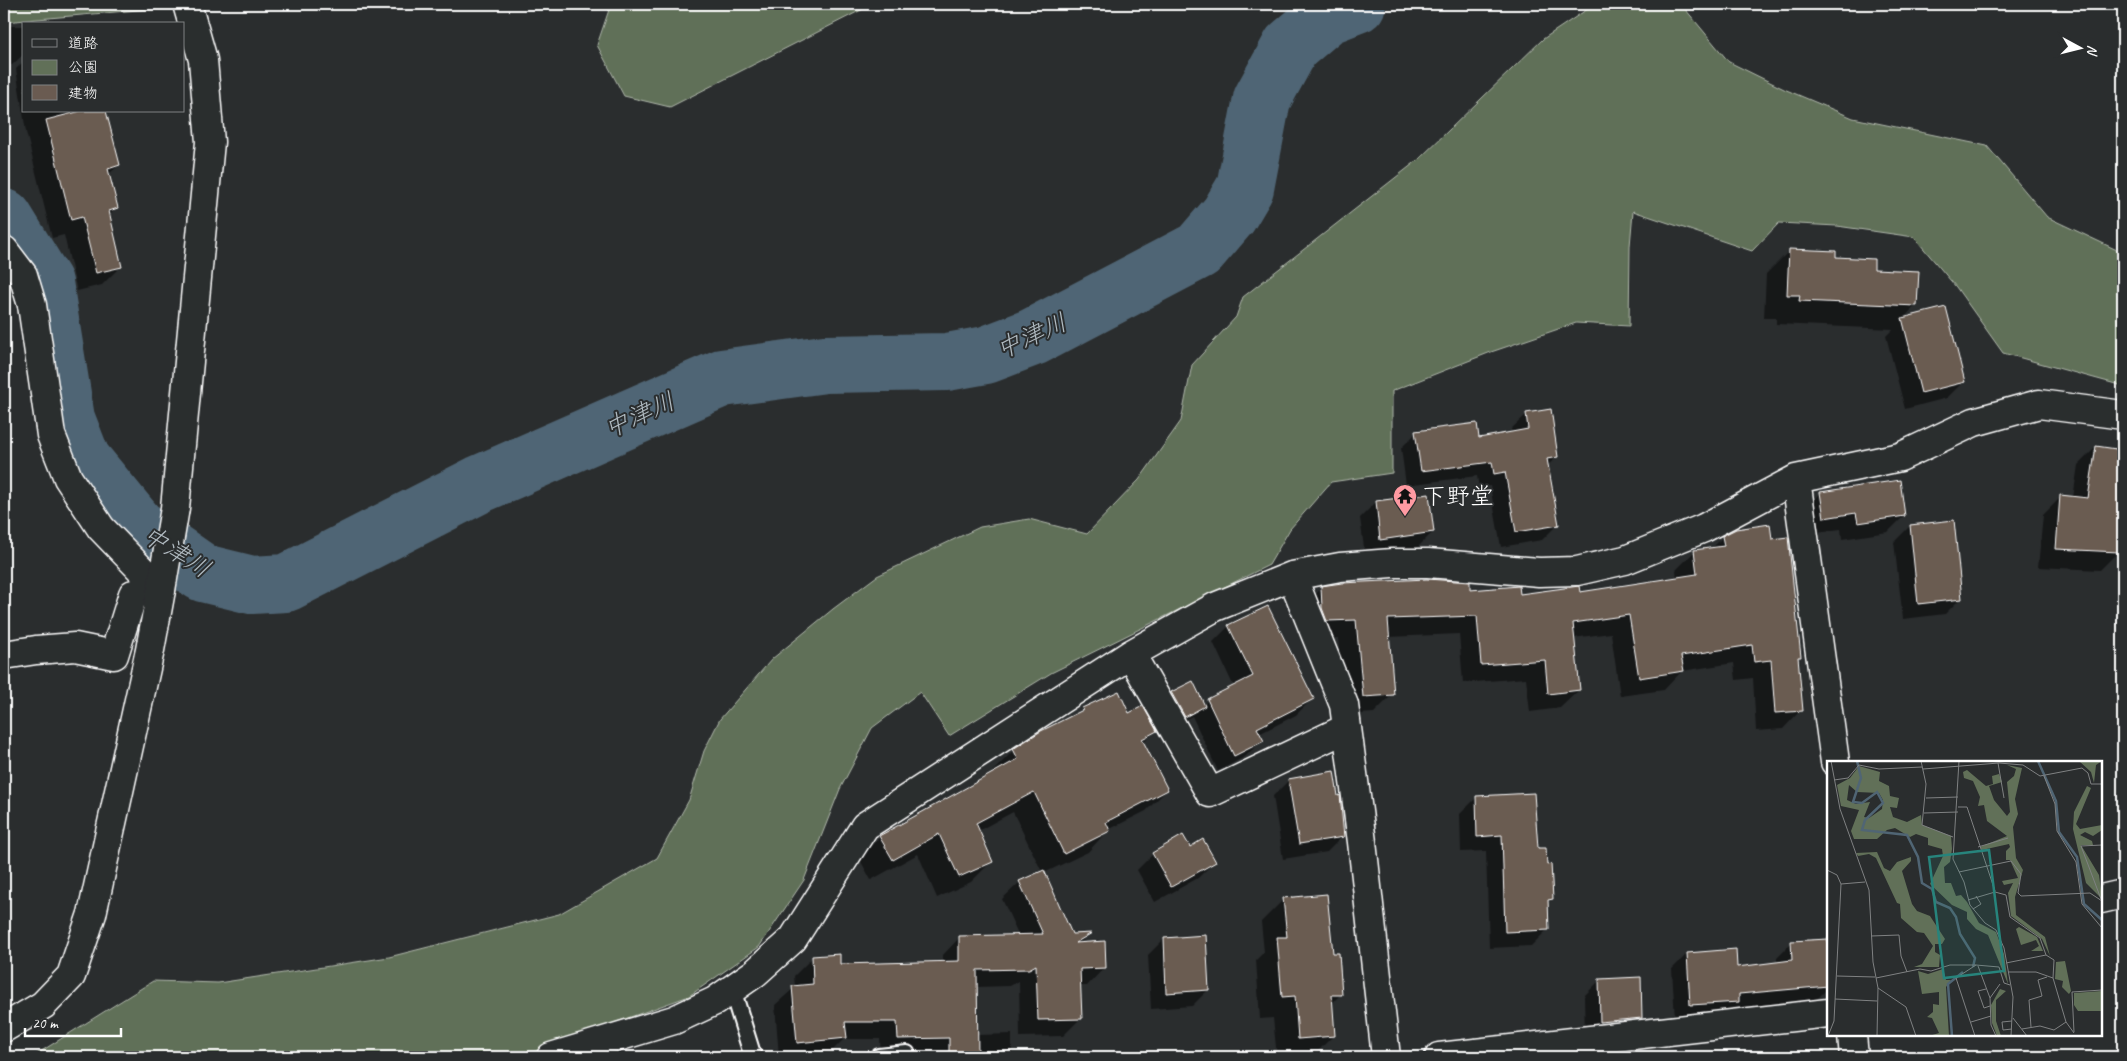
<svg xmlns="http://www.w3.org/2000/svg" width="2127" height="1061" font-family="Caveat,'Klee One',sans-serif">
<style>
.green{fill:#617058;stroke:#b0b8ac}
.shadow{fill:#0007}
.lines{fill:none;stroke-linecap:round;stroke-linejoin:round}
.river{stroke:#506574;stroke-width:58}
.building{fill:#6a5b51;stroke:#fff}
.lane-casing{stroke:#fff;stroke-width:20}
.street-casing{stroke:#fff;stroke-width:31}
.secondary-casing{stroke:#fff;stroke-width:31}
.lane{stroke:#2a2d2e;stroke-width:16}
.street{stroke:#2a2d2e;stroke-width:28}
.secondary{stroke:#2a2d2e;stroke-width:28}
.labels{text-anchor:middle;stroke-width:4;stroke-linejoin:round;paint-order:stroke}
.poi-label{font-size:24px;fill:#fff;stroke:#2a2d2e;text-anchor:start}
.water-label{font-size:25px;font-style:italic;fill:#b0bac0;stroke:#2a2d2e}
.inset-river{fill:none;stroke:#506574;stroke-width:2.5}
.inset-road{fill:none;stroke:#7f8182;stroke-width:1}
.view{fill:#27847c;fill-opacity:0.15;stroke:#27847c;stroke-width:2.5}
.inset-edge{fill:none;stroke:#fff;stroke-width:2.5}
</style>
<rect width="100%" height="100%" fill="#2a2d2e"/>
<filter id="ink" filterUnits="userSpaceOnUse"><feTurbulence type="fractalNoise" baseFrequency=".02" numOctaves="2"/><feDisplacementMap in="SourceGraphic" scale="10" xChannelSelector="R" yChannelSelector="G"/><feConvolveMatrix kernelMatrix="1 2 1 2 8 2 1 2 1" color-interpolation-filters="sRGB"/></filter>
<g filter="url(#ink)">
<path class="green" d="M 4,4 L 159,4 L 160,8 L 4,22 Z
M 611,4 L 873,4 L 670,107 L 624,96 L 597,45 Z
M 1595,4 L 1681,4 L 1729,62 L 1784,89 L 1853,118 L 1987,146 L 2047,217 L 2119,251 L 2123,251 L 2123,386 L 2003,353 L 1956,287 L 1914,237 L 1837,226 L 1779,223 L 1752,251 L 1633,211 L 1630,246 L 1629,326 L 1576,323 L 1491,352 L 1392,391 L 1392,473 L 1331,482 L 1290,529 L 1269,565 L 1051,673 L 949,736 L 920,692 L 872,728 L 840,789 L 804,880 L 759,947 L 689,996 L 519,1057 L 32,1057 L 153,981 L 218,983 L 389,957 L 559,914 L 657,858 L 689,800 L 704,751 L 720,719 L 772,659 L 833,609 L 877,576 L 980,527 L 1029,519 L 1087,534 L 1139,480 L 1181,421 L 1192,365 L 1236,317 L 1243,297 L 1418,160 L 1543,39 Z"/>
<path class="shadow" d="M 4,26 L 24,26 L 24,54 L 12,65 L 4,65 Z
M 24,61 L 24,111 L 105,111 L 119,165 L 108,175 L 116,208 L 108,216 L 121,266 L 102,285 L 77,291 L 64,235 L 52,238 L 26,132 L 16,69 Z
M 1790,250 L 1835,258 L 1872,270 L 1916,305 L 1902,320 L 1945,309 L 1963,382 L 1947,398 L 1905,409 L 1886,336 L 1893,329 L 1776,324 L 1776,318 L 1764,318 L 1766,274 Z
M 1527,414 L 1557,457 L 1547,466 L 1557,525 L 1542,540 L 1501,547 L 1490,486 L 1479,488 L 1477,476 L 1406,485 L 1401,448 L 1416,433 L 1478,439 L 1512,433 L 1511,429 Z
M 2096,447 L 2123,451 L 2123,540 L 2119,540 L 2118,552 L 2100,570 L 2038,567 L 2043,515 L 2061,497 L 2073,498 L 2078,465 Z
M 1821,493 L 1904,516 L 1888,532 L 1842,539 L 1841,529 L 1808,533 L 1805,509 Z
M 1428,496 L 1433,532 L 1417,548 L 1365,555 L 1360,518 L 1376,502 Z
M 1910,526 L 1961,598 L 1945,614 L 1903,619 L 1894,542 Z
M 1723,537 L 1771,540 L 1799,656 L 1797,659 L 1801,710 L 1783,729 L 1756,731 L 1753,678 L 1736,680 L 1734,663 L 1682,671 L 1664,690 L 1620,696 L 1611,633 L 1573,638 L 1579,690 L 1560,708 L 1530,712 L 1526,678 L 1463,683 L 1459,634 L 1388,637 L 1392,695 L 1374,713 L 1345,715 L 1338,638 L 1309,639 L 1303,606 L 1322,588 L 1469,591 L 1518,596 L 1579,594 L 1677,579 L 1676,570 L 1695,551 L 1711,549 Z
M 1229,626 L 1312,699 L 1296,715 L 1259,734 L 1262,740 L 1246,756 L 1218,771 L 1192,716 L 1177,724 L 1164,701 L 1171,693 L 1192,682 L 1203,705 L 1208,700 L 1234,687 L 1213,642 Z
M 1083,709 L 1128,715 L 1155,731 L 1143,743 L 1167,790 L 1146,811 L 1108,830 L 1088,852 L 1044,873 L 1072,935 L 1089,934 L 1079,944 L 1104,968 L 1087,986 L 1080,986 L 1081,1018 L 1063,1036 L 1020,1037 L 1019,981 L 1010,986 L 976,987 L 976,1035 L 1012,1034 L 1012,1057 L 931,1057 L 931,1055 L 881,1057 L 880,1039 L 844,1039 L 827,1056 L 779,1057 L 775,1005 L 795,987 L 794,976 L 812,958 L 839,965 L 942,963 L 942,956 L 959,938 L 1019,936 L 1002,899 L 1020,882 L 1042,872 L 1013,812 L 978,831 L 992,861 L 971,882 L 937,898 L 918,854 L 871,880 L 859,858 L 880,837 L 994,773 L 993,771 L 1014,750 L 1078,714 Z
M 1289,780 L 1343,836 L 1327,852 L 1283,859 L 1273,796 Z
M 1476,798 L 1537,849 L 1551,899 L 1547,903 L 1547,930 L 1531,946 L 1489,948 L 1486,851 L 1461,852 L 1460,814 Z
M 1189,849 L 1214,862 L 1198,878 L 1155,902 L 1137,870 L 1153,854 Z
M 1283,900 L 1332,955 L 1341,994 L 1331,1004 L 1334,1035 L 1312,1057 L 1277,1057 L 1273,1018 L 1260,1019 L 1256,960 L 1264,952 L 1261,922 Z
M 1164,939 L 1208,990 L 1192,1006 L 1151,1009 L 1148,955 Z
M 1828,940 L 1828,988 L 1816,1000 L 1731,1008 L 1723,1016 L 1675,1019 L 1672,969 L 1687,954 L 1736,968 L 1777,963 L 1777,957 L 1792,942 Z
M 1600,980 L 1641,1018 L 1625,1034 L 1585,1037 L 1584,996 Z
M 1810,1049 L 1811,1057 L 1740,1057 Z"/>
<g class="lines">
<path class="river" d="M 4,218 L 44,283 L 66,419 L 82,460 L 137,527 L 203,573 L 252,585 L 286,583 L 480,484 L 722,378 L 825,364 L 947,362 L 986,355 L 1033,337 L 1199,250 L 1229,215 L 1245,188 L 1262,99 L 1291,46 L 1326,16 L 1357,4"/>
</g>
<path class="building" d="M 81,111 L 106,111 L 120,165 L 108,169 L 118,208 L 109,211 L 122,267 L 96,273 L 82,217 L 71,220 L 46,120 Z
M 1789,249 L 1836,251 L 1836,257 L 1874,259 L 1874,269 L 1919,271 L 1917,306 L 1799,301 L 1800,295 L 1787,295 Z
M 1946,307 L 1965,382 L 1921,393 L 1902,318 Z
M 1551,409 L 1558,457 L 1547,459 L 1559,525 L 1516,532 L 1505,472 L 1494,474 L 1492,462 L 1421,471 L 1415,431 L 1477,423 L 1479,438 L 1528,429 L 1526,413 Z
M 2096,446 L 2123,450 L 2123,472 L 2119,500 L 2123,501 L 2119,552 L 2056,549 L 2060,495 L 2088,498 Z
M 1900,480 L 1905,516 L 1858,523 L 1856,513 L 1824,518 L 1820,492 Z
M 1429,494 L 1434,532 L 1380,540 L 1376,501 Z
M 1954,520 L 1962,599 L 1918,604 L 1910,525 Z
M 1770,524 L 1772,539 L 1788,537 L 1801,657 L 1798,657 L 1803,711 L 1775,713 L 1771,660 L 1754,662 L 1752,645 L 1681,656 L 1684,671 L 1639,678 L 1629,615 L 1573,623 L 1580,690 L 1548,694 L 1545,660 L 1481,665 L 1477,616 L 1388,619 L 1394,695 L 1363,697 L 1356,620 L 1327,621 L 1322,608 L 1321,586 L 1342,583 L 1427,579 L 1470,582 L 1470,590 L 1519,586 L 1520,594 L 1579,586 L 1580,592 L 1697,574 L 1694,550 L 1724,546 L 1722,536 L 1736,529 Z
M 1268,606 L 1314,699 L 1257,728 L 1264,741 L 1234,756 L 1207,699 L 1253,676 L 1228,625 Z
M 1193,681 L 1205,706 L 1185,717 L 1171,692 Z
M 1119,691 L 1129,713 L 1143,706 L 1157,731 L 1142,739 L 1168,790 L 1106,822 L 1110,831 L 1064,854 L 1034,792 L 976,823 L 993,862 L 959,877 L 939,834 L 893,860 L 879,836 L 1018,759 L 1013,749 L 1041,731 L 1083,710 L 1082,708 Z
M 1334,771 L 1338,796 L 1340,795 L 1344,837 L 1299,844 L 1288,779 Z
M 1534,793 L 1538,848 L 1546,848 L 1547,865 L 1551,864 L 1553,899 L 1548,900 L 1549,930 L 1505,932 L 1502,835 L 1477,837 L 1476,796 Z
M 1183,835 L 1190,847 L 1203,839 L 1216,862 L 1171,887 L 1152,853 Z
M 1044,870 L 1072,934 L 1092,933 L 1075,943 L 1105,941 L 1106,968 L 1080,969 L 1082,1019 L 1038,1020 L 1036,965 L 1029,969 L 977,970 L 978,1057 L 949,1057 L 949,1038 L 898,1039 L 897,1022 L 845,1022 L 847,1038 L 797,1043 L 792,986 L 813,984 L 812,956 L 840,954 L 840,964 L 959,961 L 959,936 L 1043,934 L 1019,881 Z
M 1327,894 L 1333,953 L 1339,953 L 1342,995 L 1332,995 L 1335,1036 L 1298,1039 L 1295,996 L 1282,997 L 1277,937 L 1287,937 L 1283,898 Z
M 1206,935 L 1209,990 L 1166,993 L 1164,938 Z
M 1828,939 L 1828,986 L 1739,994 L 1739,1002 L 1690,1005 L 1687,953 L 1736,949 L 1737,967 L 1792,960 L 1791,941 Z
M 1641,977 L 1642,1018 L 1600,1022 L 1599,979 Z"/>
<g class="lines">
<g class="lane-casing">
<path id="lane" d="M 732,989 L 753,1057
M 879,1057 L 907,1054"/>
</g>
<g class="street-casing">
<path id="street" d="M 4,250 L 23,275 L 32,305 L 51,435 L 68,478 L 101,528 L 161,590
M 1796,479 L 1835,762
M 1292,576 L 1344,705 L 1362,842 L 1386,1057
M 1131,654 L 1210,793 L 1347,728
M 4,655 L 36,650 L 75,647 L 114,655 L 133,594 L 161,590
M 2101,899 L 2123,894
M 1852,1035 L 1854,1057
M 551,1057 L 674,1020 L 715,1001 L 755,973 L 793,939 L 865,826 L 1131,654 L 1215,607 L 1292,576 L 1340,567 L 1392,563 L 1428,563 L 1539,572 L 1577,571 L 1625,560 L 1704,528 L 1796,479 L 1900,457 L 1974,422 L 2039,404 L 2123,415
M 1439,1057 L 1828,1013"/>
</g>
<g class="secondary-casing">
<path id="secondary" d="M 4,1028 L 43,1005 L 71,976 L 92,914 L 150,650 L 161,590 L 175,508 L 210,142 L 203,60 L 187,4"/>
</g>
<use href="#lane" class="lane"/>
<use href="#street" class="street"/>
<use href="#secondary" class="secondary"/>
</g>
</g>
<defs>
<g id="temple-pin" transform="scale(1.25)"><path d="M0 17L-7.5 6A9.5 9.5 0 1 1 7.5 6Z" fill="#ff9aa2" stroke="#2a2d2e"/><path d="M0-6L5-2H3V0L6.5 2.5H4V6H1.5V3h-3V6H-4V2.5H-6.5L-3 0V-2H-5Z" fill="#111"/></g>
</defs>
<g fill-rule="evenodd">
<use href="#temple-pin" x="1405" y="496"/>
</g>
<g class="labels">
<g class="poi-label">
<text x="1422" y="504">下野堂</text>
</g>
<g class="water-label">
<text transform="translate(1031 335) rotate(-24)" y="9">中津川</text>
<text transform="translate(639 414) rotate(-24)" y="9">中津川</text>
<text transform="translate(177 551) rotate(32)" y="9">中津川</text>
</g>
</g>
<g transform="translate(1827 761)">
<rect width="275" height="275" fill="#2a2d2e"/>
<path d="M 252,0 L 275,0 L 269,4 L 267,22 L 264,11 ZM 180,4 L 195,7 L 188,38 L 191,53 L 186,66 L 189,97 L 196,109 L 188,136 L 189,154 L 218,176 L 223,195 L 215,178 L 184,155 L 181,132 L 186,122 L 177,124 L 175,120 L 191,117 L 183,99 L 179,99 L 179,90 L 183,86 L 182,83 L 155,89 L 153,86 L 180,75 L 160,60 L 157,44 L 151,45 L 153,36 L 146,20 L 137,17 L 136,11 L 140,9 L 159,25 L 166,23 L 165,15 L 172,13 L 175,21 L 162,25 L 167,39 L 180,55 L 183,51 L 180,21 L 187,15 L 189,8 ZM 32,5 L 53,11 L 52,20 L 62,25 L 63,35 L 72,37 L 70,47 L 63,46 L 66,56 L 80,61 L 94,54 L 95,64 L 124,75 L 125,88 L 123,101 L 117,106 L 118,122 L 124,122 L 129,135 L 134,134 L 140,141 L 152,162 L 169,171 L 177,193 L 181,223 L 161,174 L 149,168 L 140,158 L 140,151 L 125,144 L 103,123 L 116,95 L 115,88 L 101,84 L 101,77 L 89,73 L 83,76 L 68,67 L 60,69 L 50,78 L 27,78 L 24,70 L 32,49 L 14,45 L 10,24 L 23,17 ZM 22,24 L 30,31 L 52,32 L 56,39 L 55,48 L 42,57 L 37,56 L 43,41 L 29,43 L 20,39 ZM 260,25 L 264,27 L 249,63 L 253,68 L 275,64 L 275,69 L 266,75 L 258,71 L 253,74 L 265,80 L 266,84 L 254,84 L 272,114 L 275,138 L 259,122 L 246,68 L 247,51 ZM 50,91 L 57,107 L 63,110 L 70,101 L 84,96 L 84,100 L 75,110 L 85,143 L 90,150 L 103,155 L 118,178 L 115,183 L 108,183 L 108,191 L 113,194 L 112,206 L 87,206 L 95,203 L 106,185 L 97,172 L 90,171 L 74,157 L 73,143 L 70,142 L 49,97 L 42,93 L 31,95 L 29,92 ZM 192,166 L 210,176 L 216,190 L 204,190 L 212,185 L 209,179 L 194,184 L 189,168 ZM 238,200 L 244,230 L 242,233 L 235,226 L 236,220 L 228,218 L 229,201 ZM 116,208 L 119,219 L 124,219 L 119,226 L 122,275 L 102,275 L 112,272 L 105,257 L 100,256 L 106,251 L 106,243 L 112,244 L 112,231 L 95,233 L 91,210 L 101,213 ZM 173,228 L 179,230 L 169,239 L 169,260 L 174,275 L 170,275 L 165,262 L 164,244 ZM 275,230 L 275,250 L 251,250 L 247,244 L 247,232 Z" fill="#617058" fill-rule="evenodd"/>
<path class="inset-river" d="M 30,0 L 34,17 L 26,41 L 35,42 L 50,31 L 56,42 L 38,59 L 35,69 L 80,74 L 91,96 L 95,122 L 105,128 L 109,141 L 123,147 L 129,156 L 133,173 L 148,197 L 146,206M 211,0 L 229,40 L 232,71 L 250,96 L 257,143 L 275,159M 125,275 L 121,223 L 136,211"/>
<path class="inset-road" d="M 4,0 L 13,48 L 42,129 L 46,201 L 51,227 L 50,275M 94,0 L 99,23 L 95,64 L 126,76M 132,0 L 126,98 L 137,121 L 143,144 L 158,162 L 169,169 L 177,187 L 186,236 L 184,275M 171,2 L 177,37M 96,8 L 172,2 L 196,4 L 213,15 L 255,7 L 261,12 L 264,23 L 275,23M 217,15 L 228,43 L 230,70 L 249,101 L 255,143 L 275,167M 7,19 L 21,17 L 32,4 L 52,8 L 95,6M 99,37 L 131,36M 131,46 L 140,46 L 168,130M 97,52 L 131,51M 151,86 L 181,77M 0,109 L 10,114 L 14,123 L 7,260 L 1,275M 132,111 L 184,100 L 194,113 L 191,132 L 194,135 L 263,132 L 275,140M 14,123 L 38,121M 274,138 L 254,85 L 275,84M 141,139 L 168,131 L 179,134 L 183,156 L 213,177 L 219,194M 146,148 L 154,143 L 149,135M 44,175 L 72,174 L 74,195 L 80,211M 179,202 L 219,194 L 227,199 L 226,217M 151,205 L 163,237 L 164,264 L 169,275M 181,211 L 209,211 L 226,217 L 239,261 L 247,272M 10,215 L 48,216M 49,217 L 93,208 L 104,210 L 123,204 L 149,204 L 172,206 L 177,222 L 183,224M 51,227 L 79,246 L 89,275M 159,228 L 151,230 L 157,247 L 163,245M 163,237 L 173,223M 8,238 L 50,240M 186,257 L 200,275M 185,260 L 175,261 L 176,269 L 185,268M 144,261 L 164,255M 204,266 L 202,239 L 215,235 L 211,219 L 220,216M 195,268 L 213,265 L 227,269 L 239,261M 247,271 L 245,231 L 275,229M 148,275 L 129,217 L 149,204"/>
<path class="view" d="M 162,89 L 177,210 L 117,217 L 102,96 Z"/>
<rect width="275" height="275" class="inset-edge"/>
</g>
<rect width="2127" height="1061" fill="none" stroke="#2a2d2e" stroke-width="20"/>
<rect x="10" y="10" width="2107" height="1041" fill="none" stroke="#fff" stroke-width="2" filter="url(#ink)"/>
<rect x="22" y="22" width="162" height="90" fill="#2a2d2e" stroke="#7f8182"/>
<rect x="32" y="39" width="25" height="8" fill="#2a2d2e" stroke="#7f8182"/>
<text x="68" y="48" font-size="15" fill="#ffffff">道路</text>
<rect x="32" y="60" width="25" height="15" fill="#617058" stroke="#7f8182"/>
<text x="68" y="72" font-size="15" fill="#ffffff">公園</text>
<rect x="32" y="85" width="25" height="15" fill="#6a5b51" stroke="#7f8182"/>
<text x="68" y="98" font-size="15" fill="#ffffff">建物</text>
<g transform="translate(2080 48) rotate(97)" stroke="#2a2d2e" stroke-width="4" paint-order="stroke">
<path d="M0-4L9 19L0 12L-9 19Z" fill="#ffffff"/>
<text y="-8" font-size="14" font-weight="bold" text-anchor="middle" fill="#ffffff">N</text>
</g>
<path d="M25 1028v8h96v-8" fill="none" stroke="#ffffff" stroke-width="2.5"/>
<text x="32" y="1028" font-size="15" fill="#ffffff" stroke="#2a2d2e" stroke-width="4" paint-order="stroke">20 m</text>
</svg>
